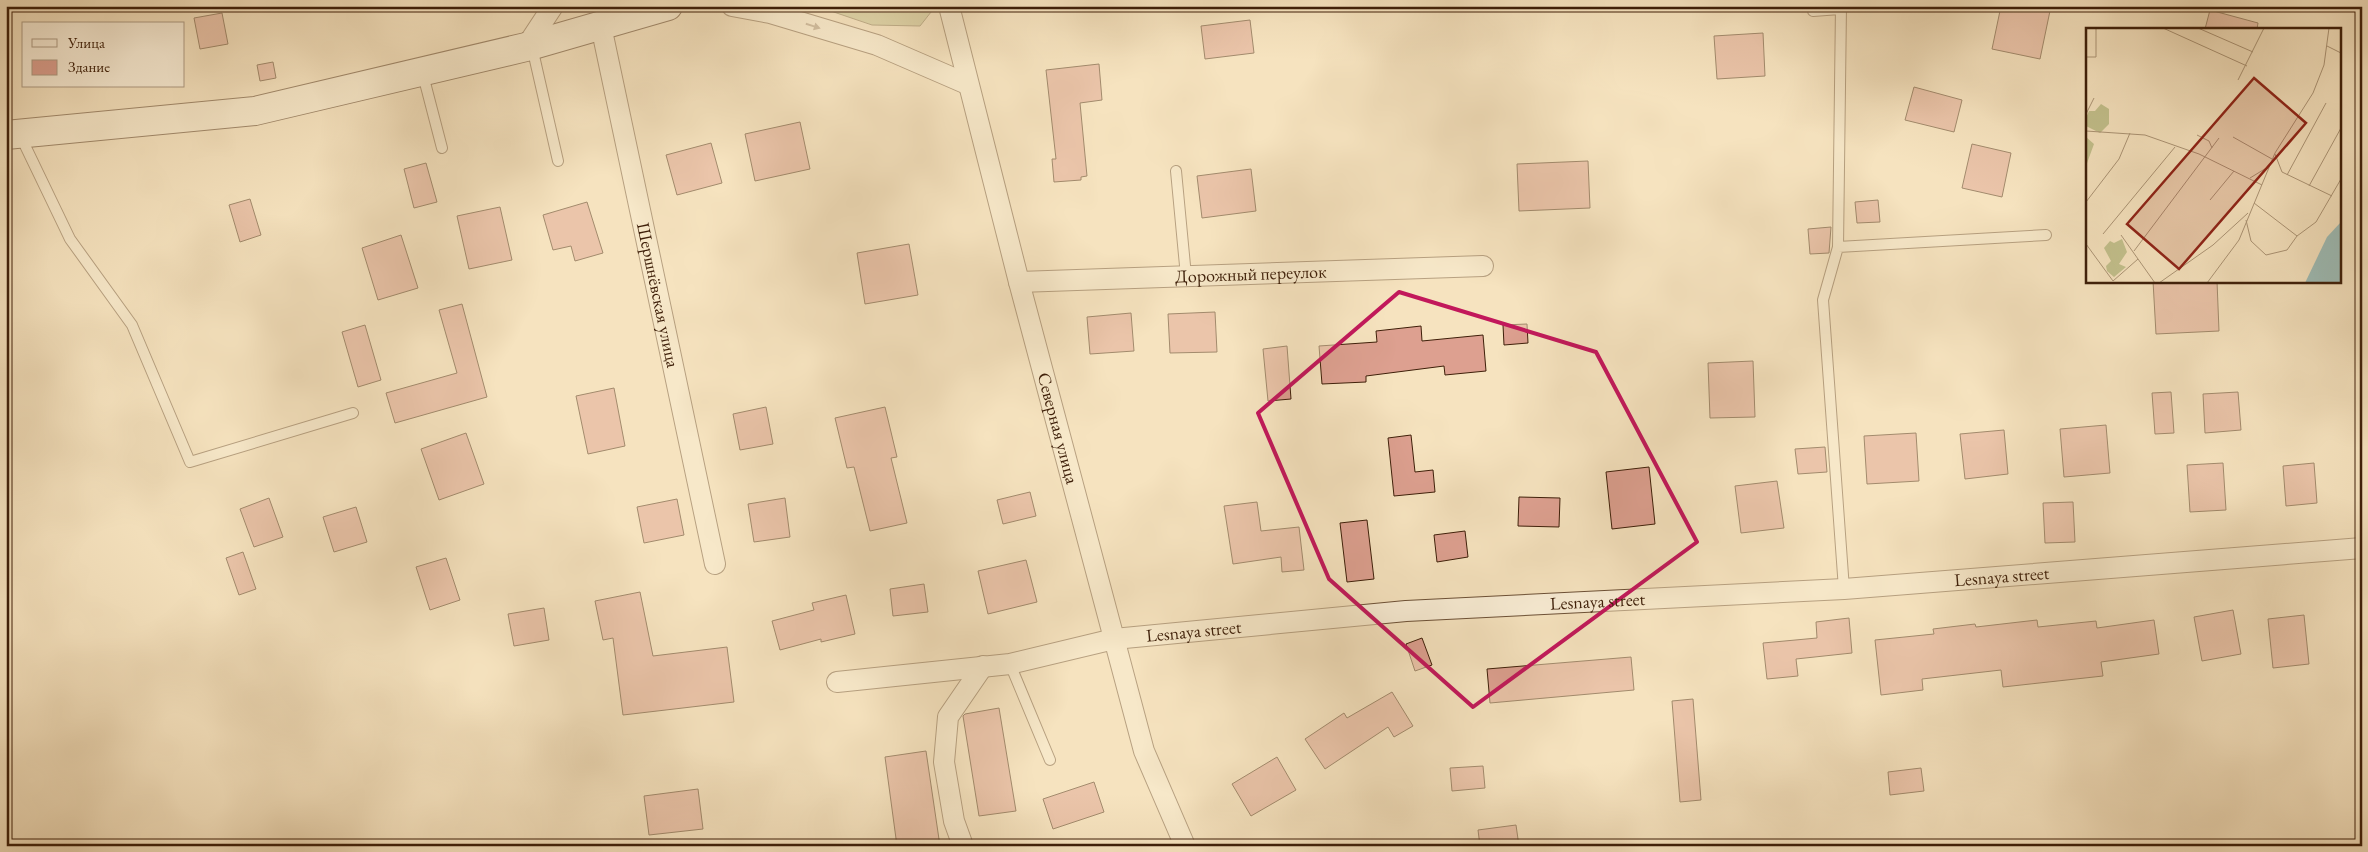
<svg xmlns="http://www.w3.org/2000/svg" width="2368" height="852" font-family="'EB Garamond',serif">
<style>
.green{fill:#c3c18d;stroke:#80704b}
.building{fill:#dda090;stroke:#3e1f09}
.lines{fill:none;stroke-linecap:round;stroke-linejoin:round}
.lane-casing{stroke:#6c5036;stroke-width:12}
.street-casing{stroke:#6c5036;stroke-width:22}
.secondary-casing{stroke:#3e1f09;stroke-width:30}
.lane{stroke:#f9edd5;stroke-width:10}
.street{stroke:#f9edd5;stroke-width:20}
.secondary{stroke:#f9edd5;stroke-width:28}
.oneway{fill:#a59079}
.marked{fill:none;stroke:#c2185b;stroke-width:4;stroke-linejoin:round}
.labels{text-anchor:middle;stroke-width:4;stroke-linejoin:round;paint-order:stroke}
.street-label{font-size:18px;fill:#3e1f09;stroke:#f9edd5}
.inset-road{fill:none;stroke:#ac9576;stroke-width:1}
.view{fill:#8f2418;fill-opacity:0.15;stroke:#8f2418;stroke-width:2.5}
.inset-edge{fill:none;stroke:#3e1f09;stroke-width:2.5}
</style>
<rect width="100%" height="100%" fill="#f6e3bf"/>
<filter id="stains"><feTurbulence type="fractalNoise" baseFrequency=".004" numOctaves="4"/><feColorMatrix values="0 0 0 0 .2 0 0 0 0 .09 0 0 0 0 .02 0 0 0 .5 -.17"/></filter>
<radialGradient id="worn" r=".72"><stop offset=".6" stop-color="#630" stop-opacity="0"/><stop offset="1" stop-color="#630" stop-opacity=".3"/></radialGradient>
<path class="green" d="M 816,6 L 935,6 L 935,7 L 920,26 L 872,25 Z"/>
<path class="building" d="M 2001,6 L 2051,6 L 2040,59 L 1992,49 Z
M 2210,10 L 2258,23 L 2257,29 L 2205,29 Z
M 222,13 L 228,44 L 200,49 L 194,18 Z
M 1250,20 L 1254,53 L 1205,59 L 1201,26 Z
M 1763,33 L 1765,76 L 1717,79 L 1714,36 Z
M 273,62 L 276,78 L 260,81 L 257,65 Z
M 1099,64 L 1102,100 L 1080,103 L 1087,176 L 1081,177 L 1081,180 L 1054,182 L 1052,159 L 1056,159 L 1046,70 Z
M 1914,87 L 1962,100 L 1954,132 L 1905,120 Z
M 800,122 L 810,169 L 755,181 L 745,134 Z
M 711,143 L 722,183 L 677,195 L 666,155 Z
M 1972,144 L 2011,153 L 2002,197 L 1962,188 Z
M 1588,161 L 1590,208 L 1519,211 L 1517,164 Z
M 426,163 L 437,202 L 414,208 L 404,169 Z
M 1251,169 L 1256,211 L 1202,218 L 1197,176 Z
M 250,199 L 261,235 L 240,242 L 229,205 Z
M 1878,200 L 1880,222 L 1857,223 L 1855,202 Z
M 587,202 L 603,253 L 575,261 L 571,246 L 553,250 L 543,215 Z
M 500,207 L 512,260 L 469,269 L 457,216 Z
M 1831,227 L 1829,253 L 1810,254 L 1808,229 Z
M 401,235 L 418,288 L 378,300 L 362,248 Z
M 909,244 L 918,295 L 865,304 L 857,253 Z
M 2153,281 L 2217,281 L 2219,331 L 2156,334 Z
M 462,304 L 487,397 L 395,423 L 386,393 L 457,373 L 439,310 Z
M 1215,312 L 1217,352 L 1170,353 L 1168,314 Z
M 1131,313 L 1134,351 L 1090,354 L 1087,317 Z
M 1527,324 L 1528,343 L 1504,345 L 1503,325 Z
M 365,325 L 381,380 L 358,387 L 342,332 Z
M 1421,326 L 1422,341 L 1483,335 L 1486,371 L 1445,375 L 1444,366 L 1366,376 L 1366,382 L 1322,384 L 1319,346 L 1377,342 L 1376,331 Z
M 1287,346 L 1291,399 L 1268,401 L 1263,349 Z
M 1753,361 L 1755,417 L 1710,418 L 1708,363 Z
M 614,388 L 625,446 L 588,454 L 576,396 Z
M 2171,392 L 2174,433 L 2155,434 L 2152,393 Z
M 2238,392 L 2241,430 L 2205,433 L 2203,394 Z
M 766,407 L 773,444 L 740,450 L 733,414 Z
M 885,407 L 897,457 L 891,458 L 907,523 L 870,531 L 854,467 L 847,468 L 835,418 Z
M 2106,425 L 2110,473 L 2064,477 L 2060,429 Z
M 2004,430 L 2008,474 L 1965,479 L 1960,434 Z
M 466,433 L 484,484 L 439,500 L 421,449 Z
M 1916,433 L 1919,481 L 1867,484 L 1864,436 Z
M 1411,435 L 1415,472 L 1433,470 L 1435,492 L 1394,496 L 1388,438 Z
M 1825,447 L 1827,472 L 1798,474 L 1795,449 Z
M 2223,463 L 2226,510 L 2190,512 L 2187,465 Z
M 2314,463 L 2317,503 L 2286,506 L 2283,466 Z
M 1649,467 L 1655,524 L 1612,529 L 1606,472 Z
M 1777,481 L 1784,528 L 1741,533 L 1735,486 Z
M 1030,492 L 1036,516 L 1003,524 L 997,500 Z
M 1519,497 L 1560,498 L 1559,527 L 1518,526 Z
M 269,498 L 283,537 L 254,547 L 240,509 Z
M 785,498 L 790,537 L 754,542 L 748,504 Z
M 677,499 L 684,535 L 644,543 L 637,507 Z
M 1257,502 L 1261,531 L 1299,527 L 1304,570 L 1282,572 L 1281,557 L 1233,564 L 1224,506 Z
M 2073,502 L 2075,542 L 2045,543 L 2043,503 Z
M 356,507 L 367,542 L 334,552 L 323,517 Z
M 1367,520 L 1374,579 L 1347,582 L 1340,523 Z
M 1465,531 L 1468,557 L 1437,562 L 1434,535 Z
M 243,552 L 256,589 L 239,595 L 226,558 Z
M 446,558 L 460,600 L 430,610 L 416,567 Z
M 1026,560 L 1037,602 L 988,614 L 978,571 Z
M 924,584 L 928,612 L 893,616 L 890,589 Z
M 640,592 L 653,656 L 727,647 L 734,702 L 623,715 L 613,638 L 603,640 L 595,601 Z
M 846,595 L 855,634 L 821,642 L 821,639 L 780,650 L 772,621 L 814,610 L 812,603 Z
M 544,608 L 549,640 L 514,646 L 508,614 Z
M 2233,610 L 2241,654 L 2202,661 L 2194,617 Z
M 2304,615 L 2309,664 L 2273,668 L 2268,619 Z
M 1849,618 L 1852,653 L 1796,659 L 1798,676 L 1767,679 L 1763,643 L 1817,638 L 1816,622 Z
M 2037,620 L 2038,627 L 2096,621 L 2097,628 L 2154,620 L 2159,654 L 2101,662 L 2103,676 L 2003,687 L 2001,670 L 1922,679 L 1923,690 L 1881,695 L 1875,640 L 1934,634 L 1933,629 L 1975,624 L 1976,627 Z
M 1422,638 L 1432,665 L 1415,671 L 1406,644 Z
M 1631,657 L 1634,690 L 1490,703 L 1487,669 Z
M 1392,692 L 1413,726 L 1394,737 L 1388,727 L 1325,769 L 1305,739 L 1344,713 L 1347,718 Z
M 1693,699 L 1701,800 L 1680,802 L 1672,701 Z
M 999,708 L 1016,811 L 979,816 L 963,716 L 965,714 Z
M 926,751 L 940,846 L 897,846 L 885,757 Z
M 1277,757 L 1296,790 L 1251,816 L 1232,784 Z
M 1483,766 L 1485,788 L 1452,791 L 1450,768 Z
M 1921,768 L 1924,791 L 1890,795 L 1888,772 Z
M 1094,782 L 1104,812 L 1053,829 L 1043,799 Z
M 698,789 L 703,829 L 649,835 L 644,796 Z
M 1516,825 L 1519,846 L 1480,846 L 1478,830 Z"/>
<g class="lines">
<g class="lane-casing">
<path id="lane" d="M 1841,6 L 1838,247 L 1823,300 L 1844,589
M 1813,11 L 1840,9
M 532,47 L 558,161
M 422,71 L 442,148
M 20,135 L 70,239 L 132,325 L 190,462 L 353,413
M 1176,171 L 1186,276
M 1838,247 L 2046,235
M 1010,664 L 1050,760"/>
</g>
<g class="street-casing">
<g id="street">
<path d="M 732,6 L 770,13 L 877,45 L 967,84"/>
<path id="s1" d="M 949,6 L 1019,282 L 1144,751 L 1185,846"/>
<path id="s2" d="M 601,26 L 715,564"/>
<path d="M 526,47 L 553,6"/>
<path id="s3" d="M 1019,282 L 1483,266"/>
<path id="s4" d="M 837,682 L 1010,664 L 1114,639 L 1406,611 L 1844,589 L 2362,548"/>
<path d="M 963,846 L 954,821 L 944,762 L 948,717 L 983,666"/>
</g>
</g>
<g class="secondary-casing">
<path id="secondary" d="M 6,135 L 255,111 L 526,47 L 668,6"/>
</g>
<use href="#lane" class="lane"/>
<use href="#street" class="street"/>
<use href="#secondary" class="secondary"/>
</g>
<defs><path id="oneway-solid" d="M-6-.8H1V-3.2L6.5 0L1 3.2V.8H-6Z" transform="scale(1.25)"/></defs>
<use class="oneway" href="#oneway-solid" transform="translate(813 26) rotate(17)"/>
<path d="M0 0H2368V852H0ZM 1399,292 L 1596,352 L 1697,542 L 1473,707 L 1329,579 L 1258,413 Z" fill="#f6e3bf" fill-opacity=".55" fill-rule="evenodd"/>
<path class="marked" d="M 1399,292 L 1596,352 L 1697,542 L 1473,707 L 1329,579 L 1258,413 Z"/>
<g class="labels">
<g class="street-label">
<text dy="6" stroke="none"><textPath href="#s3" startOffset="232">Дорожный переулок</textPath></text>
<text dy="6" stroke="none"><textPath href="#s2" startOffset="275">Шершнёвская улица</textPath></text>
<text dy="6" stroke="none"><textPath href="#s1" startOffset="436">Северная улица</textPath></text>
<text dy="6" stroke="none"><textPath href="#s4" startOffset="1171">Lesnaya street</textPath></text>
<text dy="6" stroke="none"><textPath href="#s4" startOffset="766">Lesnaya street</textPath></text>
<text dy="6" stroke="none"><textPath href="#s4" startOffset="361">Lesnaya street</textPath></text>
</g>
</g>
<g transform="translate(2086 28)">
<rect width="255" height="255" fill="#f6e3bf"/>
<path d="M 15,76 L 23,81 L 23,96 L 14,105 L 0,98 L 0,90 L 3,83 L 9,83 ZM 0,109 L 8,116 L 0,138 ZM 36,211 L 41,224 L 33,236 L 40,239 L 28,249 L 21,243 L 20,238 L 25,233 L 18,220 L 24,213 L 28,215 Z" fill="#c3c18d"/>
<path d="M 255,194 L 255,255 L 219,255 L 241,209 Z" fill="#9ebdb7"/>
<path class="inset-road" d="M 77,0 L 161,38M 112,0 L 167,24M 241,18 L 255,25M 0,29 L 10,29 L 10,0M 152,52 L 178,0M 0,86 L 8,70M 0,103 L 59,107 L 113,126 L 176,157M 111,107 L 123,113 L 126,120M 147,109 L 186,131M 189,126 L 196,144 L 246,168M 201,147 L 240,75M 164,150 L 182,139M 223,158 L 255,100M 124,172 L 148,143M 0,174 L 33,131 L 44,105M 168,175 L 211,208M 160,192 L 165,213 L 180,227 L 201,222 L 211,208M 17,206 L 89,119M 35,207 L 69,255M 211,208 L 230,194 L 255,151M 0,216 L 27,253 L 52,231M 48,223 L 133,110M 73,255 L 127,217 L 162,185M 121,255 L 153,212 L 189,125 L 227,65 L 238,37 L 243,0"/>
<path class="view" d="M 168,50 L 220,95 L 93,241 L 41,196 Z"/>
<rect width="255" height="255" class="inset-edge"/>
</g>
<rect width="2368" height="852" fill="none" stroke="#f6e3bf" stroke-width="25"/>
<rect x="8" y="8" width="2353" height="837" fill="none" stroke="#3e1f09" stroke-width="2.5"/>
<rect x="12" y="12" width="2343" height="827" fill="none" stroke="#3e1f09"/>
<rect x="22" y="22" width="162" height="65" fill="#f9edd5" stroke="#ae9b83"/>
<rect x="32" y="39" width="25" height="8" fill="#f9edd5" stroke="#ae9b83"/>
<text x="68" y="48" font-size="15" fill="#3e1f09">Улица</text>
<rect x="32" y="60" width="25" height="15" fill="#dda090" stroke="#ae9b83"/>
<text x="68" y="72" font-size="15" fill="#3e1f09">Здание</text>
<rect width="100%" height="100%" filter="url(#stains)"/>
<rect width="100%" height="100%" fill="url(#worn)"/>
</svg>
